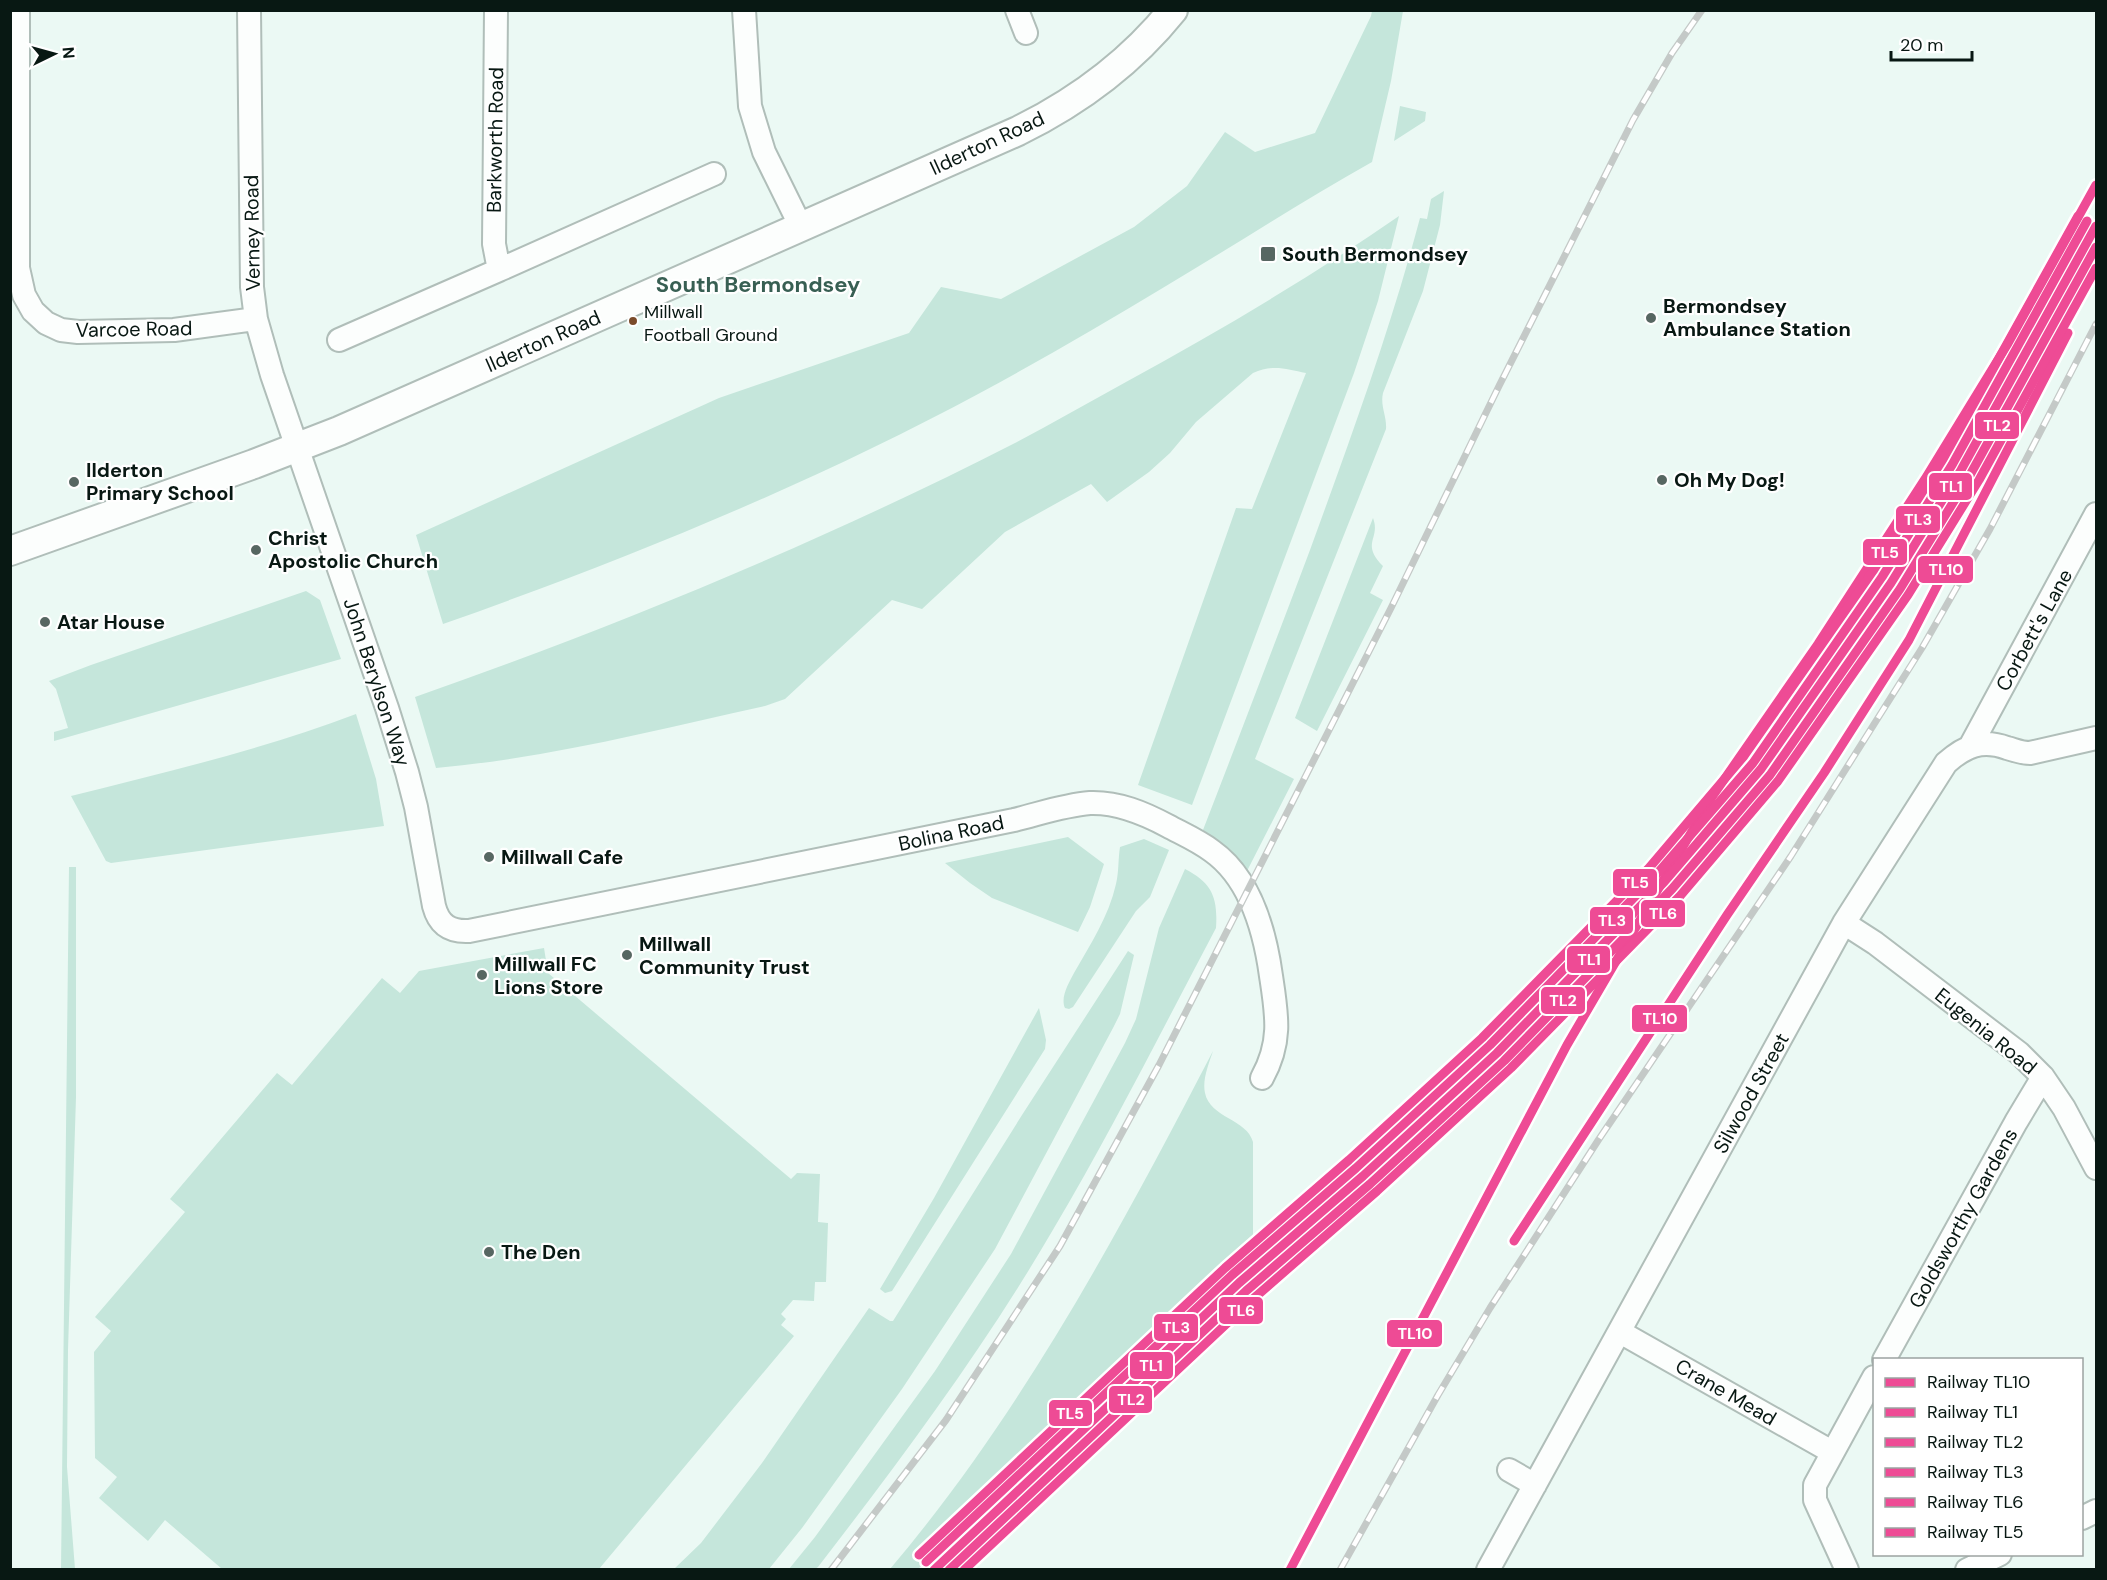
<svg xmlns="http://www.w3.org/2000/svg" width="2107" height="1580" font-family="'DM Sans',sans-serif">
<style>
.green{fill:#c5e6db}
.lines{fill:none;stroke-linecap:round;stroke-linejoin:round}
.minor-casing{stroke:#b0beb9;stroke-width:26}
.tertiary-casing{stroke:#b0beb9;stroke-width:32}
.minor{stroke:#fcfefd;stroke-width:22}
.tertiary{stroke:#fcfefd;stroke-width:28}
.rail-casing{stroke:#c4c9c7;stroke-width:7}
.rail{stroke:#fff;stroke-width:4.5;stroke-dasharray:14;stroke-linecap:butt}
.rail-1-casing{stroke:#fff;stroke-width:14}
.rail-2-casing{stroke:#fff;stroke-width:14}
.rail-3-casing{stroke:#fff;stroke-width:14}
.rail-4-casing{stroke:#fff;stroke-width:14}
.rail-5-casing{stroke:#fff;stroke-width:14}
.rail-6-casing{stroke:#fff;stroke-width:14}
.rail-1{stroke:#ee4b95;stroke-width:9}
.rail-2{stroke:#ee4b95;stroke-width:9}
.rail-3{stroke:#ee4b95;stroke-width:9}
.rail-4{stroke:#ee4b95;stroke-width:9}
.rail-5{stroke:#ee4b95;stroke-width:9}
.rail-6{stroke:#ee4b95;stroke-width:9}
.poi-dot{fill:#576762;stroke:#fff;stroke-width:2}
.bus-dot{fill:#7a4b2a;stroke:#fff;stroke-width:2}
.labels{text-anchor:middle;stroke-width:4.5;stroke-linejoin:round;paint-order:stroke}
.bus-label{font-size:18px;fill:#081813;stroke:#fff;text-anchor:start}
.street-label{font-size:20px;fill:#081813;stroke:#fff}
.poi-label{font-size:20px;font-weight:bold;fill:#081813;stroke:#fff;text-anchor:start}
.quarter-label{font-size:22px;font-weight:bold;fill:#385f53;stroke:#fff}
.line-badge{stroke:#fff;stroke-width:2}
.badge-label{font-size:16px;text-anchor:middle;font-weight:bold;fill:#fff}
</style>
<rect width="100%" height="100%" fill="#ebf9f4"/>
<path class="green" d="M 1372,11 L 1403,11 L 1391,81 L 1372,162 C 1302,201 1235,245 1166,286 C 1105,323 1043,359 980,393 C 809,485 627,559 443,624 L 416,535 L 719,398 L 909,333 L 941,287 L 1001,299 L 1134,227 L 1187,186 L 1225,132 L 1255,152 L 1315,133 L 1371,16 Z
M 1400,106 L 1426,112 L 1425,121 L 1394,141 Z
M 1444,191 L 1440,225 L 1423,291 L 1383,393 C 1380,406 1387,416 1386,429 L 1255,759 L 1294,779 L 1247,871 C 1234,853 1221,842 1203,830 C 1239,737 1275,643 1310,550 C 1350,440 1390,331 1420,218 L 1427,219 L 1431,199 Z
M 1399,216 L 1378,301 L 1354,373 L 1192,805 L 1138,785 L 1236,508 L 1252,509 L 1306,373 C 1287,369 1272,364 1253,373 L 1196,422 L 1170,453 L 1149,472 L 1107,502 L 1091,484 L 1005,532 L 922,609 L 892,600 L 785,699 L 765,706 C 657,730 547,758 436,768 L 415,697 C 620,625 821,542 1015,443 C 1052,424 1089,402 1126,382 C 1219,331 1311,277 1399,216 Z
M 1373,518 C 1381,539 1360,543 1383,566 L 1370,593 L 1383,600 L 1317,731 L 1295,718 Z
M 306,591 L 320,600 L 341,659 L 54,741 L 54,732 L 68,728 L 56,689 L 49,681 L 91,665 Z
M 356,714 L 376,779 L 384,826 L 111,863 L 106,861 L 71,796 C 167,772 264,749 356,714 Z
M 1068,837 L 1104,864 L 1090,907 L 1078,932 L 992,898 L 970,883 L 945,863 Z
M 1144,839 L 1169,850 L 1150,897 L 1136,911 L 1073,1007 L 1069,1009 L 1065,1008 C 1060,997 1069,983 1074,973 C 1090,945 1109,916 1116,884 C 1119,872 1118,859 1120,847 Z
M 69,867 L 76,867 L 76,1097 L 68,1350 L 67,1467 L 75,1569 L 61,1570 Z
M 1185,869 C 1212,883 1218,897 1216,928 C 1163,1028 1112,1130 1054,1228 C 985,1347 902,1458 818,1567 L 815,1569 L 789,1569 L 815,1537 L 935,1371 L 1011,1254 L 1125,1043 L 1136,1019 L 1159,928 Z
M 544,948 L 548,973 L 791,1179 L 797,1173 L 820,1174 L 818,1222 L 828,1223 L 826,1282 L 815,1282 L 814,1301 L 793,1300 L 781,1314 L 786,1319 L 781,1325 L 794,1336 L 599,1569 L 222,1569 L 165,1520 L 148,1541 L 99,1498 L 117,1477 L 95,1458 L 94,1352 L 111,1331 L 95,1317 L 185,1212 L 170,1199 L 277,1073 L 292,1085 L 382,978 L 400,993 L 419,971 Z
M 1128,951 L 1134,955 L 1120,1014 L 1113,1028 L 995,1249 L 902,1389 L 802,1528 L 769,1569 L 674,1569 L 701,1543 L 762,1463 L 869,1308 L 890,1321 L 893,1321 L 1022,1115 Z
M 1039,1008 L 1046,1040 L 1045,1049 L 892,1291 L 885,1293 L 880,1289 L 934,1198 Z
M 1213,1051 C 1209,1063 1202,1080 1205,1093 C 1210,1118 1247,1119 1253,1142 L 1253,1249 L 1250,1257 L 1237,1270 L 1240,1274 L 918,1569 L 890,1569 C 1022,1413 1119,1232 1213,1051 Z"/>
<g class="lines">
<g class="minor-casing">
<path id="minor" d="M 18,10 L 18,268 L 24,295 L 33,311 L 46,323 L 61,330 L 78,332 L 174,330 L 256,319
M 249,10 L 252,287 L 256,319 L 272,375 L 387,708 L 407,772 L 416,807 L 434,906 C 439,925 450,932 469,931 L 1014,820 C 1039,814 1064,805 1090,803 C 1118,802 1144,813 1168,826 C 1183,834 1199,841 1212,851 C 1250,878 1265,932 1271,976 C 1277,1015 1282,1042 1262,1078
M 744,10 L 750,106 L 764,152 L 801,227
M 1017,10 L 1026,33
M 499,270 L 714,174
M 339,340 L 499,270 L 494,244 L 496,10
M 1971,745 L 2096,514
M 1844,923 L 1875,943 L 2019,1053 L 2043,1077 L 2064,1108 L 2096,1168
M 1620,1332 L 1832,1452
M 1884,1360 L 2016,1122 L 2043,1077
M 1509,1470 L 1535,1485
M 2082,1518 L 2096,1511
M 1488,1570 L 1844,923 L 1946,763 C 1965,746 1982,739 2007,748 C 2015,750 2021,753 2030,753 L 2096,738
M 1847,1570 L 1815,1500 L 1815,1485 L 1874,1377
M 1967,1570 L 2000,1554"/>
</g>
<g class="tertiary-casing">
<path id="tertiary" d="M 10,551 L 254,464 L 339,431 L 1018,131 C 1077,102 1132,61 1173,10"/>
</g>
<use href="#minor" class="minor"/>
<use href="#tertiary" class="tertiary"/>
<g class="rail-casing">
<path id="rail" d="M 831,1570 L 946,1420 L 1060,1246 L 1159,1065 L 1391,608 L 1499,386 L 1633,120 L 1672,53 L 1702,10
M 1340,1570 L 1438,1395 L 1490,1308 L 1599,1139 L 1791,856 L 1922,648 L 1990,529 L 2096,324"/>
</g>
<use href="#rail" class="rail"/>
<g class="rail-1-casing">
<path id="rail-1" d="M 1514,1241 L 1727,915 L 1824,773 L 1909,640 L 2068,333
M 1290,1570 L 1567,1045 L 1712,797 L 1818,644 L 1925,479 L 2007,345 L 2096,185"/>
</g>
<g class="rail-2-casing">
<path id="rail-2" d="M 934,1570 L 1239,1283 L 1363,1176 L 1497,1053 L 1664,882 L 1761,769 L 1891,583 L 1961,470 L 2096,226"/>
</g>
<g class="rail-3-casing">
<path id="rail-3" d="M 949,1570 L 1246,1291 L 1370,1184 L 1504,1061 L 1672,889 L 1770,775 L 1900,589 L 1970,475 L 2096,247"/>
</g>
<g class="rail-4-casing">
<path id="rail-4" d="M 926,1562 L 1232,1275 L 1356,1168 L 1490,1045 L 1656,875 L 1753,763 L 1882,577 L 1952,465 L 2087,221"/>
</g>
<g class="rail-5-casing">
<path id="rail-5" d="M 964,1570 L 1253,1299 L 1377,1191 L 1511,1068 L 1680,896 L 1778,781 L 1908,595 L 1979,480 L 2096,268"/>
</g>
<g class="rail-6-casing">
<path id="rail-6" d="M 919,1555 L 1225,1268 L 1349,1160 L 1482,1038 L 1649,868 L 1744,756 L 1873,571 L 1943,459 L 2078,216"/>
</g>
<use href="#rail-1" class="rail-1"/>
<use href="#rail-2" class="rail-2"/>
<use href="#rail-3" class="rail-3"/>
<use href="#rail-4" class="rail-4"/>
<use href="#rail-5" class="rail-5"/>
<use href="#rail-6" class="rail-6"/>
</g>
<g class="poi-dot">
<rect x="1260" y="246" width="16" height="16" rx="3"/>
<circle cx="1651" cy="318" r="6"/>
<circle cx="1662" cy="480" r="6"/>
<circle cx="74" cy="482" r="6"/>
<circle cx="256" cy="550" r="6"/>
<circle cx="45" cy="622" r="6"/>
<circle cx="489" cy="857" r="6"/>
<circle cx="627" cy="955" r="6"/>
<circle cx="482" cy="975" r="6"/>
<circle cx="489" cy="1252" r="6"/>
</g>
<circle class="bus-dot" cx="633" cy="321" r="5"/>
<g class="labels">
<g class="bus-label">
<text x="644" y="318">Millwall<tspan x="644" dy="23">Football Ground</tspan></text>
</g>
<g class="street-label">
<text transform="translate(495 140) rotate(-89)" y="7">Barkworth Road</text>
<text transform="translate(987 143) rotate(-25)" y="7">Ilderton Road</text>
<text transform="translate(252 233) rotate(-91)" y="7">Verney Road</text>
<text transform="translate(134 329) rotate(-1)" y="7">Varcoe Road</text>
<text transform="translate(543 341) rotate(-24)" y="7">Ilderton Road</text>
<text transform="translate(2034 630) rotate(-61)" y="7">Corbett's Lane</text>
<text transform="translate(377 682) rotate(72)" y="7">John Berylson Way</text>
<text transform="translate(951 833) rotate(-12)" y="7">Bolina Road</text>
<text transform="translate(1986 1031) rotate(39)" y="7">Eugenia Road</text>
<text transform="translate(1751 1093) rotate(-61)" y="7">Silwood Street</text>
<text transform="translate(1963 1218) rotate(-61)" y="7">Goldsworthy Gardens</text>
<text transform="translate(1726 1392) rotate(30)" y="7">Crane Mead</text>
</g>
<g class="poi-label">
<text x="1282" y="261">South Bermondsey</text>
<text x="1663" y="313">Bermondsey<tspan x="1663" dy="23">Ambulance Station</tspan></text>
<text x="86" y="477">Ilderton<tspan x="86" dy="23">Primary School</tspan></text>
<text x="1674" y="487">Oh My Dog!</text>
<text x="268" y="545">Christ<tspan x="268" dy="23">Apostolic Church</tspan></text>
<text x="57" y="629">Atar House</text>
<text x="501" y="864">Millwall Cafe</text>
<text x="639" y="951">Millwall<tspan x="639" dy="23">Community Trust</tspan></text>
<text x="494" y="971">Millwall FC<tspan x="494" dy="23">Lions Store</tspan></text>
<text x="501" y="1259">The Den</text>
</g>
<g class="quarter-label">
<text x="758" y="292">South Bermondsey</text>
</g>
</g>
<g class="line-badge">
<rect x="1974" y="411" width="46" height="29" rx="6" fill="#ee4b95"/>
<rect x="1928" y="472" width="45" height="29" rx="6" fill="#ee4b95"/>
<rect x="1895" y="505" width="46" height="29" rx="6" fill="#ee4b95"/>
<rect x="1862" y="538" width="46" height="28" rx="6" fill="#ee4b95"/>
<rect x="1917" y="555" width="57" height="29" rx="6" fill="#ee4b95"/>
<rect x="1612" y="868" width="46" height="29" rx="6" fill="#ee4b95"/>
<rect x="1640" y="899" width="46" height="29" rx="6" fill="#ee4b95"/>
<rect x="1589" y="906" width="45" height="29" rx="6" fill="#ee4b95"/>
<rect x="1566" y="945" width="45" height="29" rx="6" fill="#ee4b95"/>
<rect x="1540" y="986" width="46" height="29" rx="6" fill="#ee4b95"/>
<rect x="1631" y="1004" width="57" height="29" rx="6" fill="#ee4b95"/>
<rect x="1218" y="1296" width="46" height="29" rx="6" fill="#ee4b95"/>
<rect x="1153" y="1313" width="46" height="29" rx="6" fill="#ee4b95"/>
<rect x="1386" y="1319" width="57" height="29" rx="6" fill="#ee4b95"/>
<rect x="1129" y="1351" width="45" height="29" rx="6" fill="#ee4b95"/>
<rect x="1108" y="1385" width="45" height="29" rx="6" fill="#ee4b95"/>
<rect x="1048" y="1399" width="45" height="28" rx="6" fill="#ee4b95"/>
</g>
<g class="badge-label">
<text x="1997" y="431">TL2</text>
<text x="1951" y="492">TL1</text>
<text x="1918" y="525">TL3</text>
<text x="1885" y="558">TL5</text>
<text x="1946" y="575">TL10</text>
<text x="1635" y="888">TL5</text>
<text x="1663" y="919">TL6</text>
<text x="1612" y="926">TL3</text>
<text x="1589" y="965">TL1</text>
<text x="1563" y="1006">TL2</text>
<text x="1660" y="1024">TL10</text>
<text x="1241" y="1316">TL6</text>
<text x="1176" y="1333">TL3</text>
<text x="1415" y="1339">TL10</text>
<text x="1151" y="1371">TL1</text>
<text x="1131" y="1405">TL2</text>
<text x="1070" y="1419">TL5</text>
</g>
<rect width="2107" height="1580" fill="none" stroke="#081813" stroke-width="24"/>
<rect x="1873" y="1358" width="210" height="198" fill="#ffffff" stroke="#9ca3a1" stroke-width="1.5"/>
<rect x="1885" y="1378" width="30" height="9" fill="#ee4b95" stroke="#9ca3a1" stroke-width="1.5"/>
<text x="1927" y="1388" font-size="18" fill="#081813">Railway TL10</text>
<rect x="1885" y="1408" width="30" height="9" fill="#ee4b95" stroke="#9ca3a1" stroke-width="1.5"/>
<text x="1927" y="1418" font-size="18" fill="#081813">Railway TL1</text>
<rect x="1885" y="1438" width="30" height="9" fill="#ee4b95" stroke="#9ca3a1" stroke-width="1.5"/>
<text x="1927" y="1448" font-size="18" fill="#081813">Railway TL2</text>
<rect x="1885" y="1468" width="30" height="9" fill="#ee4b95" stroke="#9ca3a1" stroke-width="1.5"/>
<text x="1927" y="1478" font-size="18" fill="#081813">Railway TL3</text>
<rect x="1885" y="1498" width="30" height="9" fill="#ee4b95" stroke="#9ca3a1" stroke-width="1.5"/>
<text x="1927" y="1508" font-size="18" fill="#081813">Railway TL6</text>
<rect x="1885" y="1528" width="30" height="9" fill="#ee4b95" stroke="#9ca3a1" stroke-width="1.5"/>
<text x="1927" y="1538" font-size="18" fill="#081813">Railway TL5</text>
<g transform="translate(54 54) rotate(85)" stroke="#ffffff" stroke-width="4.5" paint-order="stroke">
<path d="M0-4.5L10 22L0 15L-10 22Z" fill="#081813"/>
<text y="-9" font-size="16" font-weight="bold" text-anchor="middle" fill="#081813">N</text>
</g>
<path d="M1891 51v9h81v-9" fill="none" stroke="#081813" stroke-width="3"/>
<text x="1900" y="51" font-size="18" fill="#081813" stroke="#ffffff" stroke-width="4.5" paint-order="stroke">20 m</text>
</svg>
